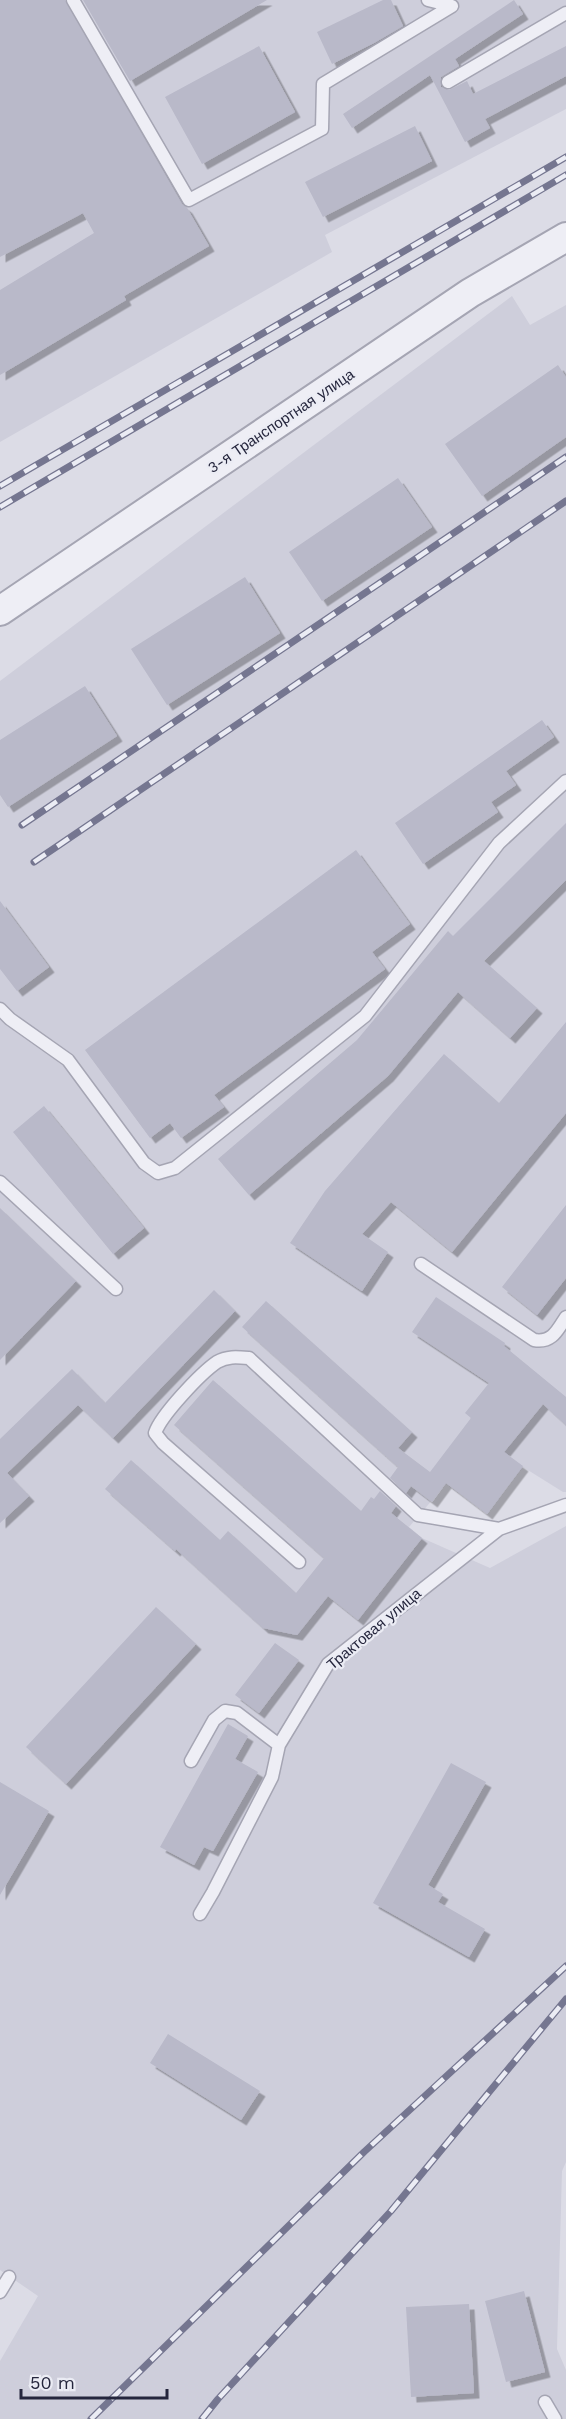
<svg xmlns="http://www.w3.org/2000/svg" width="566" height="2419" font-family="'Work Sans',sans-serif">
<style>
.built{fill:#cecedb}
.building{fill:#b9b9c9;filter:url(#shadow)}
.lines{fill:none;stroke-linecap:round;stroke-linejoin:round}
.service-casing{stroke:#a5a5b3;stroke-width:15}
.tertiary-casing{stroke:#a5a5b3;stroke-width:32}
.service{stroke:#eeeef5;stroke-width:12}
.tertiary{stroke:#eeeef5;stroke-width:28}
.rail-casing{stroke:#757690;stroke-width:7}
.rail{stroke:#ebecf4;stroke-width:4.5;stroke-dasharray:14;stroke-linecap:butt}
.labels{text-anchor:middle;stroke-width:4.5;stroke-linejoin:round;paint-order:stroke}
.street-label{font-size:15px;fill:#25263d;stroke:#ebecf4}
</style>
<defs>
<filter id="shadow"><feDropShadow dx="5.5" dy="5.5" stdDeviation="0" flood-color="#0004"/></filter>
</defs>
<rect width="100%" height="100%" fill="#dcdce6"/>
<path class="built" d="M 0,0 L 566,0 L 566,109 L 325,235 L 332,252 L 0,442 Z
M 512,296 L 530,325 L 566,305 L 566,1492 L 563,1492 L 523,1467 L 487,1514 L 446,1484 L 409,1527 L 422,1538 L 490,1568 L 566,1526 L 566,2162 L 562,2171 L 557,2349 L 566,2370 L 566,2419 L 0,2419 L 0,2361 L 38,2296 L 0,2270 L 0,681 Z"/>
<path class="building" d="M 0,0 L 65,0 L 182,204 L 187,208 L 209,246 L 124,296 L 126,300 L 0,375 L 0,290 L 94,233 L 83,213 L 0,257 Z
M 83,0 L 267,0 L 130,81 Z
M 383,0 L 391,0 L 403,26 L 374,43 L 332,64 L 317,32 Z
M 514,0 L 523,14 L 455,59 L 459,66 L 441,77 L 441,87 L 449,90 L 467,81 L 473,94 L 566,46 L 566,76 L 485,119 L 490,128 L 465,142 L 430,75 L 352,128 L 343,114 Z
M 259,46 L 295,112 L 202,164 L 165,97 Z
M 415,126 L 432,161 L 323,217 L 305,182 Z
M 558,365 L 566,377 L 566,437 L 482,496 L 445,444 Z
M 398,478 L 432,527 L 322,601 L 289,552 Z
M 245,577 L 280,633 L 167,705 L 131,649 Z
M 85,686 L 117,736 L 8,807 L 0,795 L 0,740 Z
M 542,720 L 554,737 L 506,771 L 516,785 L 491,802 L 498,812 L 423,864 L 395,823 Z
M 566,823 L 566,880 L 484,961 L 537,1008 L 510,1038 L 458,992 L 388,1076 L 249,1195 L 218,1159 L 357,1040 L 448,931 L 453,936 Z
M 356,850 L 410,924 L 372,952 L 385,969 L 214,1095 L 224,1107 L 181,1138 L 170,1123 L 150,1138 L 85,1050 Z
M 0,901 L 49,967 L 17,991 L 0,969 Z
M 566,1022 L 566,1113 L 452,1252 L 391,1202 L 362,1234 L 388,1252 L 362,1291 L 290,1243 L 325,1191 L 444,1054 L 499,1103 Z
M 44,1106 L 144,1228 L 113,1254 L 13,1132 Z
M 566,1205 L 566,1278 L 537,1315 L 502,1287 Z
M 0,1208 L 76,1281 L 0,1360 Z
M 214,1290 L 235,1311 L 113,1438 L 78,1405 L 7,1473 L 29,1496 L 0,1523 L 0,1439 L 72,1369 L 105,1403 Z
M 436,1297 L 505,1343 L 504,1346 L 566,1397 L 566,1425 L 543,1404 L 504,1452 L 523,1466 L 487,1514 L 446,1483 L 432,1502 L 411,1486 L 406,1493 L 390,1478 L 398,1467 L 242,1327 L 266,1301 L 412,1432 L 398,1448 L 430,1472 L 471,1418 L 465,1413 L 489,1383 L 412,1332 Z
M 213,1380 L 361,1511 L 371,1497 L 374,1499 L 380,1491 L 396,1506 L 391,1513 L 422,1538 L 358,1620 L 328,1596 L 297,1635 L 263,1628 L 176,1549 L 175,1551 L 105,1489 L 131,1460 L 220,1540 L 228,1531 L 296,1593 L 324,1558 L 174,1425 Z
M 156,1607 L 196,1644 L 66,1784 L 26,1747 Z
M 275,1643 L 299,1660 L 259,1713 L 235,1695 Z
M 228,1724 L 248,1736 L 235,1759 L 258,1772 L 213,1851 L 204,1847 L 194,1865 L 160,1847 Z
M 451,1763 L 486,1782 L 428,1885 L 443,1894 L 438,1902 L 485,1929 L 469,1957 L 373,1903 Z
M 0,1782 L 49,1811 L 0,1895 Z
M 168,2034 L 260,2091 L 241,2120 L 150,2063 Z
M 524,2291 L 545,2372 L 506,2382 L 485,2301 Z
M 469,2304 L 474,2393 L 411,2397 L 406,2307 Z"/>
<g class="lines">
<g class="service-casing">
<path id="service" d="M 73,0 L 189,200 L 322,129 L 323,84 L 452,6 L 428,0
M 448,82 L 566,13
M 0,1009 L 10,1019 L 68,1060 L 144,1163 L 158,1173 L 175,1168 L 365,1016 L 499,843 L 566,781
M 0,1182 L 116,1289
M 421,1264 L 534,1340 C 552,1343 557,1331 566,1317
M 299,1562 L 163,1443 L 155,1433 C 161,1415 201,1373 217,1362 C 227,1356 237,1357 249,1358 L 418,1515 L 499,1529
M 191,1761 L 214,1720 L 225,1711 L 237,1713 L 279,1745
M 200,1914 L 213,1892 L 272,1777 L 279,1745 L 328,1664 L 499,1529 L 566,1505
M 0,2292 L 9,2277
M 545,2402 L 555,2419"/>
</g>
<g class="tertiary-casing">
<path id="tertiary" d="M 0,611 L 470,293 L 566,237"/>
</g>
<use href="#service" class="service"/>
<use href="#tertiary" class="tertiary"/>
<g class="rail-casing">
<path id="rail" d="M 0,486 L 566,157
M 0,507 L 566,175
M 22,825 L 566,457
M 34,862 L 566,501
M 91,2419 L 364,2152 L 566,1966
M 202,2419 L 218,2399 L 391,2211 L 566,1999"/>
</g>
<use href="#rail" class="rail"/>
</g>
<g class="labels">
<g class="street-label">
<text transform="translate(281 421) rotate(-34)" y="5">3-я Транспортная улица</text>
<text transform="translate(374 1629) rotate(-40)" y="5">Трактовая улица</text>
</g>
</g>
<path d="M21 2389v9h146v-9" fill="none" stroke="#25263d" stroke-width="3"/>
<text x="30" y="2389" font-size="18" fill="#25263d" stroke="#ebecf4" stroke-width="4.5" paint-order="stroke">50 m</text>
</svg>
